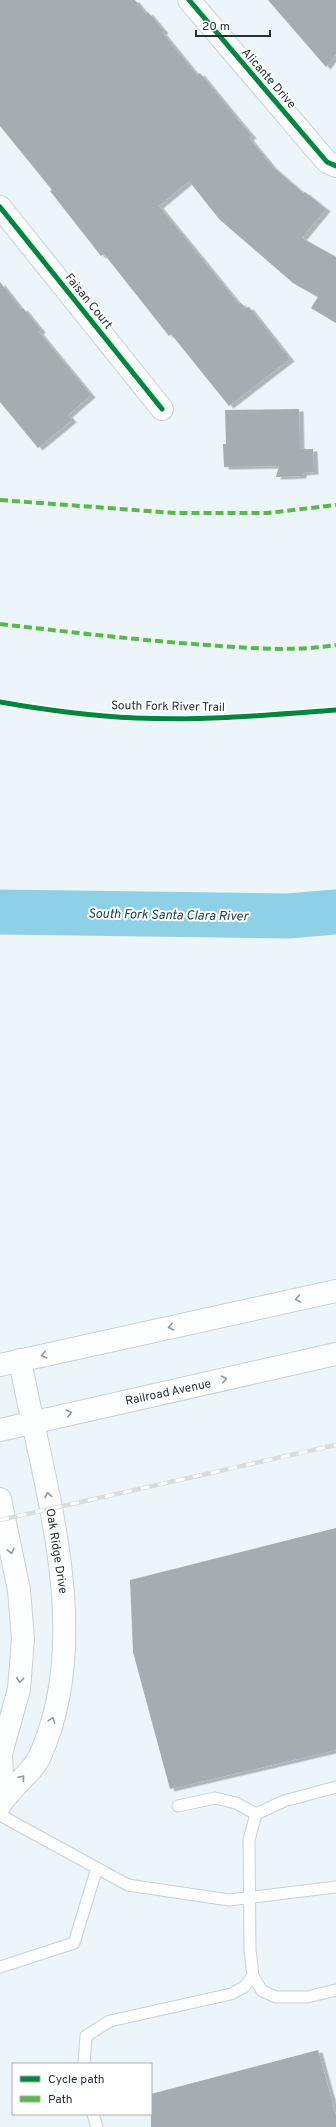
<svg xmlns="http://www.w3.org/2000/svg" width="336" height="2127" font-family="Overpass,sans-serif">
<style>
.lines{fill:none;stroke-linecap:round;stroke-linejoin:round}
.river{stroke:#8ed1e6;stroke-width:45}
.building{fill:#a4adb0;filter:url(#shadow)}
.service-casing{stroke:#c8d1d5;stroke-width:13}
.minor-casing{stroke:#c8d1d5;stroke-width:24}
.secondary-casing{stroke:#c8d1d5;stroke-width:24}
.primary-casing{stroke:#c8d1d5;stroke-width:24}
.service{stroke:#fcfefe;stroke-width:11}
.minor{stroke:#fcfefe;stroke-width:22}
.secondary{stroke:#fcfefe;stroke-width:22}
.primary{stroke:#fcfefe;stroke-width:22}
.rail-casing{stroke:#d8dcdd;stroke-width:4.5}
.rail{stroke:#fff;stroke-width:3;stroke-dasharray:9;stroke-linecap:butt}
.quiet{stroke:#58b947;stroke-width:4;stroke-dasharray:8 4;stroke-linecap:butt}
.cycleway-casing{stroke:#fff;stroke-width:8}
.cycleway{stroke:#00873e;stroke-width:5}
.oneway{stroke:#919899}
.labels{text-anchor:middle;stroke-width:4;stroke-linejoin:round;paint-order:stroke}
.street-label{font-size:12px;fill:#263134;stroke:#fff}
.water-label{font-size:13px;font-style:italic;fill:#19424f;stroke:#fff}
</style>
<defs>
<filter id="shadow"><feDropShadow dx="4.5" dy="2.5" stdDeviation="0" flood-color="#0004"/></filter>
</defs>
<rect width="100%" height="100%" fill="#ecf5f9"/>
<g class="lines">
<path class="river" d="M 0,912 L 288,916 L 336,912"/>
</g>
<path class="building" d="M 0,0 L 135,0 L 146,14 L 148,12 L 164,31 L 162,32 L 197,75 L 200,73 L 236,117 L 252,136 L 249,138 L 272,166 L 303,193 L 305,192 L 326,209 L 302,238 L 336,257 L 336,323 L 311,308 L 318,297 L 293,283 L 219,219 L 189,181 L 159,206 L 239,304 L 241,303 L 246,308 L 249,307 L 290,359 L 229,406 L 171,334 L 169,336 L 104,254 L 101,256 L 50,191 L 52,190 L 0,126 Z
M 268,0 L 336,0 L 336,54 L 326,67 Z
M 0,282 L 21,309 L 23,308 L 41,330 L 39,332 L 91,395 L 68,415 L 72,420 L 38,448 L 0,402 Z
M 299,409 L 300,449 L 313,449 L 314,472 L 302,473 L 302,476 L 276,477 L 279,466 L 224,467 L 223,444 L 226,444 L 225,410 Z
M 336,1528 L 336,1750 L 170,1789 L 133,1652 L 130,1580 Z
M 318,2050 L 336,2116 L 336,2127 L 151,2127 L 151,2094 Z"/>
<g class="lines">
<g class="service-casing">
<path id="service" d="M 336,1787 L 284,1801 L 256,1814 L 249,1840 L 250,1950 L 253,1976 L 262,1991 L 276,1997 L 307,1997 L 336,1990
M 178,1806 L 215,1798 L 236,1803 L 256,1814
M 0,1815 L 128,1885 L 229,1900 L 336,1887
M 0,1967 L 74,1943 L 97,1868
M 84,2064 L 86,2036 L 110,2021 L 231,1994 L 244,1987 L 253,1976
M 93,2114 L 97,2127"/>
</g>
<g class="minor-casing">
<path id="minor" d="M 189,0 L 327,162 L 336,166
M 0,207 L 162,409"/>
</g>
<g class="secondary-casing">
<path id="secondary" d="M 0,1499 L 19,1590 L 23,1639 L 19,1689 L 1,1754 L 3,1799
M 0,1805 C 10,1788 33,1772 40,1756 C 95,1633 43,1485 20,1360"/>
</g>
<g class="primary-casing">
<path id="primary" d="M 0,1365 L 336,1291
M 0,1430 L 336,1354"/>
</g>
<use href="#service" class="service"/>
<use href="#minor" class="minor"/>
<use href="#secondary" class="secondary"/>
<use href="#primary" class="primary"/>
<g class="rail-casing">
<path id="rail" d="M 0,1520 L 336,1445"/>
</g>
<use href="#rail" class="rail"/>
<path class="quiet" d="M 0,500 L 175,513 L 268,513 L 336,505
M 0,624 C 69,632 137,640 206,645 C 249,648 293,652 336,645"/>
<g class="cycleway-casing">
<path id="cycleway" d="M 189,0 L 327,162 L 336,166
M 0,207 L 162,409
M 0,702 C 45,710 90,716 136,718 C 202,721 270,715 336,710"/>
</g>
<use href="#cycleway" class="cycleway"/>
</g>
<defs><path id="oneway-chevron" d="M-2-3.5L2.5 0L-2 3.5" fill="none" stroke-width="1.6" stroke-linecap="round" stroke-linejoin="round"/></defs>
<g class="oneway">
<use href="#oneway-chevron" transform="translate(298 1299) rotate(168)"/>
<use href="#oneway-chevron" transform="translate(171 1327) rotate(168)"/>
<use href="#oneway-chevron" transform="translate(44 1355) rotate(167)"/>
<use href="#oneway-chevron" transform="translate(224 1379) rotate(-12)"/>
<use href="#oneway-chevron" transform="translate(69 1413) rotate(-13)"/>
<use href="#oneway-chevron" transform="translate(48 1495) rotate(-101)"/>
<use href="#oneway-chevron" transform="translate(11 1551) rotate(78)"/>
<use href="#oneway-chevron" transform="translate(20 1680) rotate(95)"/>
<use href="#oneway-chevron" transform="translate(52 1720) rotate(-72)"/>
<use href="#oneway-chevron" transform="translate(22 1778) rotate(-49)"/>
</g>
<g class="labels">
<g class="street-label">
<text transform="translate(269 78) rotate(49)" y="4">Alicante Drive</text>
<text transform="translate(89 301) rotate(51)" y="4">Faisan Court</text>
<text transform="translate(168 706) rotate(1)" y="4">South Fork River Trail</text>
<text transform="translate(168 1392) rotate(-12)" y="4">Railroad Avenue</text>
<text transform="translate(57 1551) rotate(81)" y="4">Oak Ridge Drive</text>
</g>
<g class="water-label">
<text transform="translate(168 914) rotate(1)" y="5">South Fork Santa Clara River</text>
</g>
</g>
<rect x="12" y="2063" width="140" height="52" fill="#ffffff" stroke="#a8adae"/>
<rect x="20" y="2076" width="20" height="6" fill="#00873e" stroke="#a8adae"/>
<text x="48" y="2083" font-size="12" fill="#263134">Cycle path</text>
<rect x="20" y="2096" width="20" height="6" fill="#58b947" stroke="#a8adae"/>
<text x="48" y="2103" font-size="12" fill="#263134">Path</text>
<path d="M196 30v6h74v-6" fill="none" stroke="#263134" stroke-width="2"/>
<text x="202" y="30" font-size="12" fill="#263134" stroke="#ffffff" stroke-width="3" paint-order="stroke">20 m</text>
</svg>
